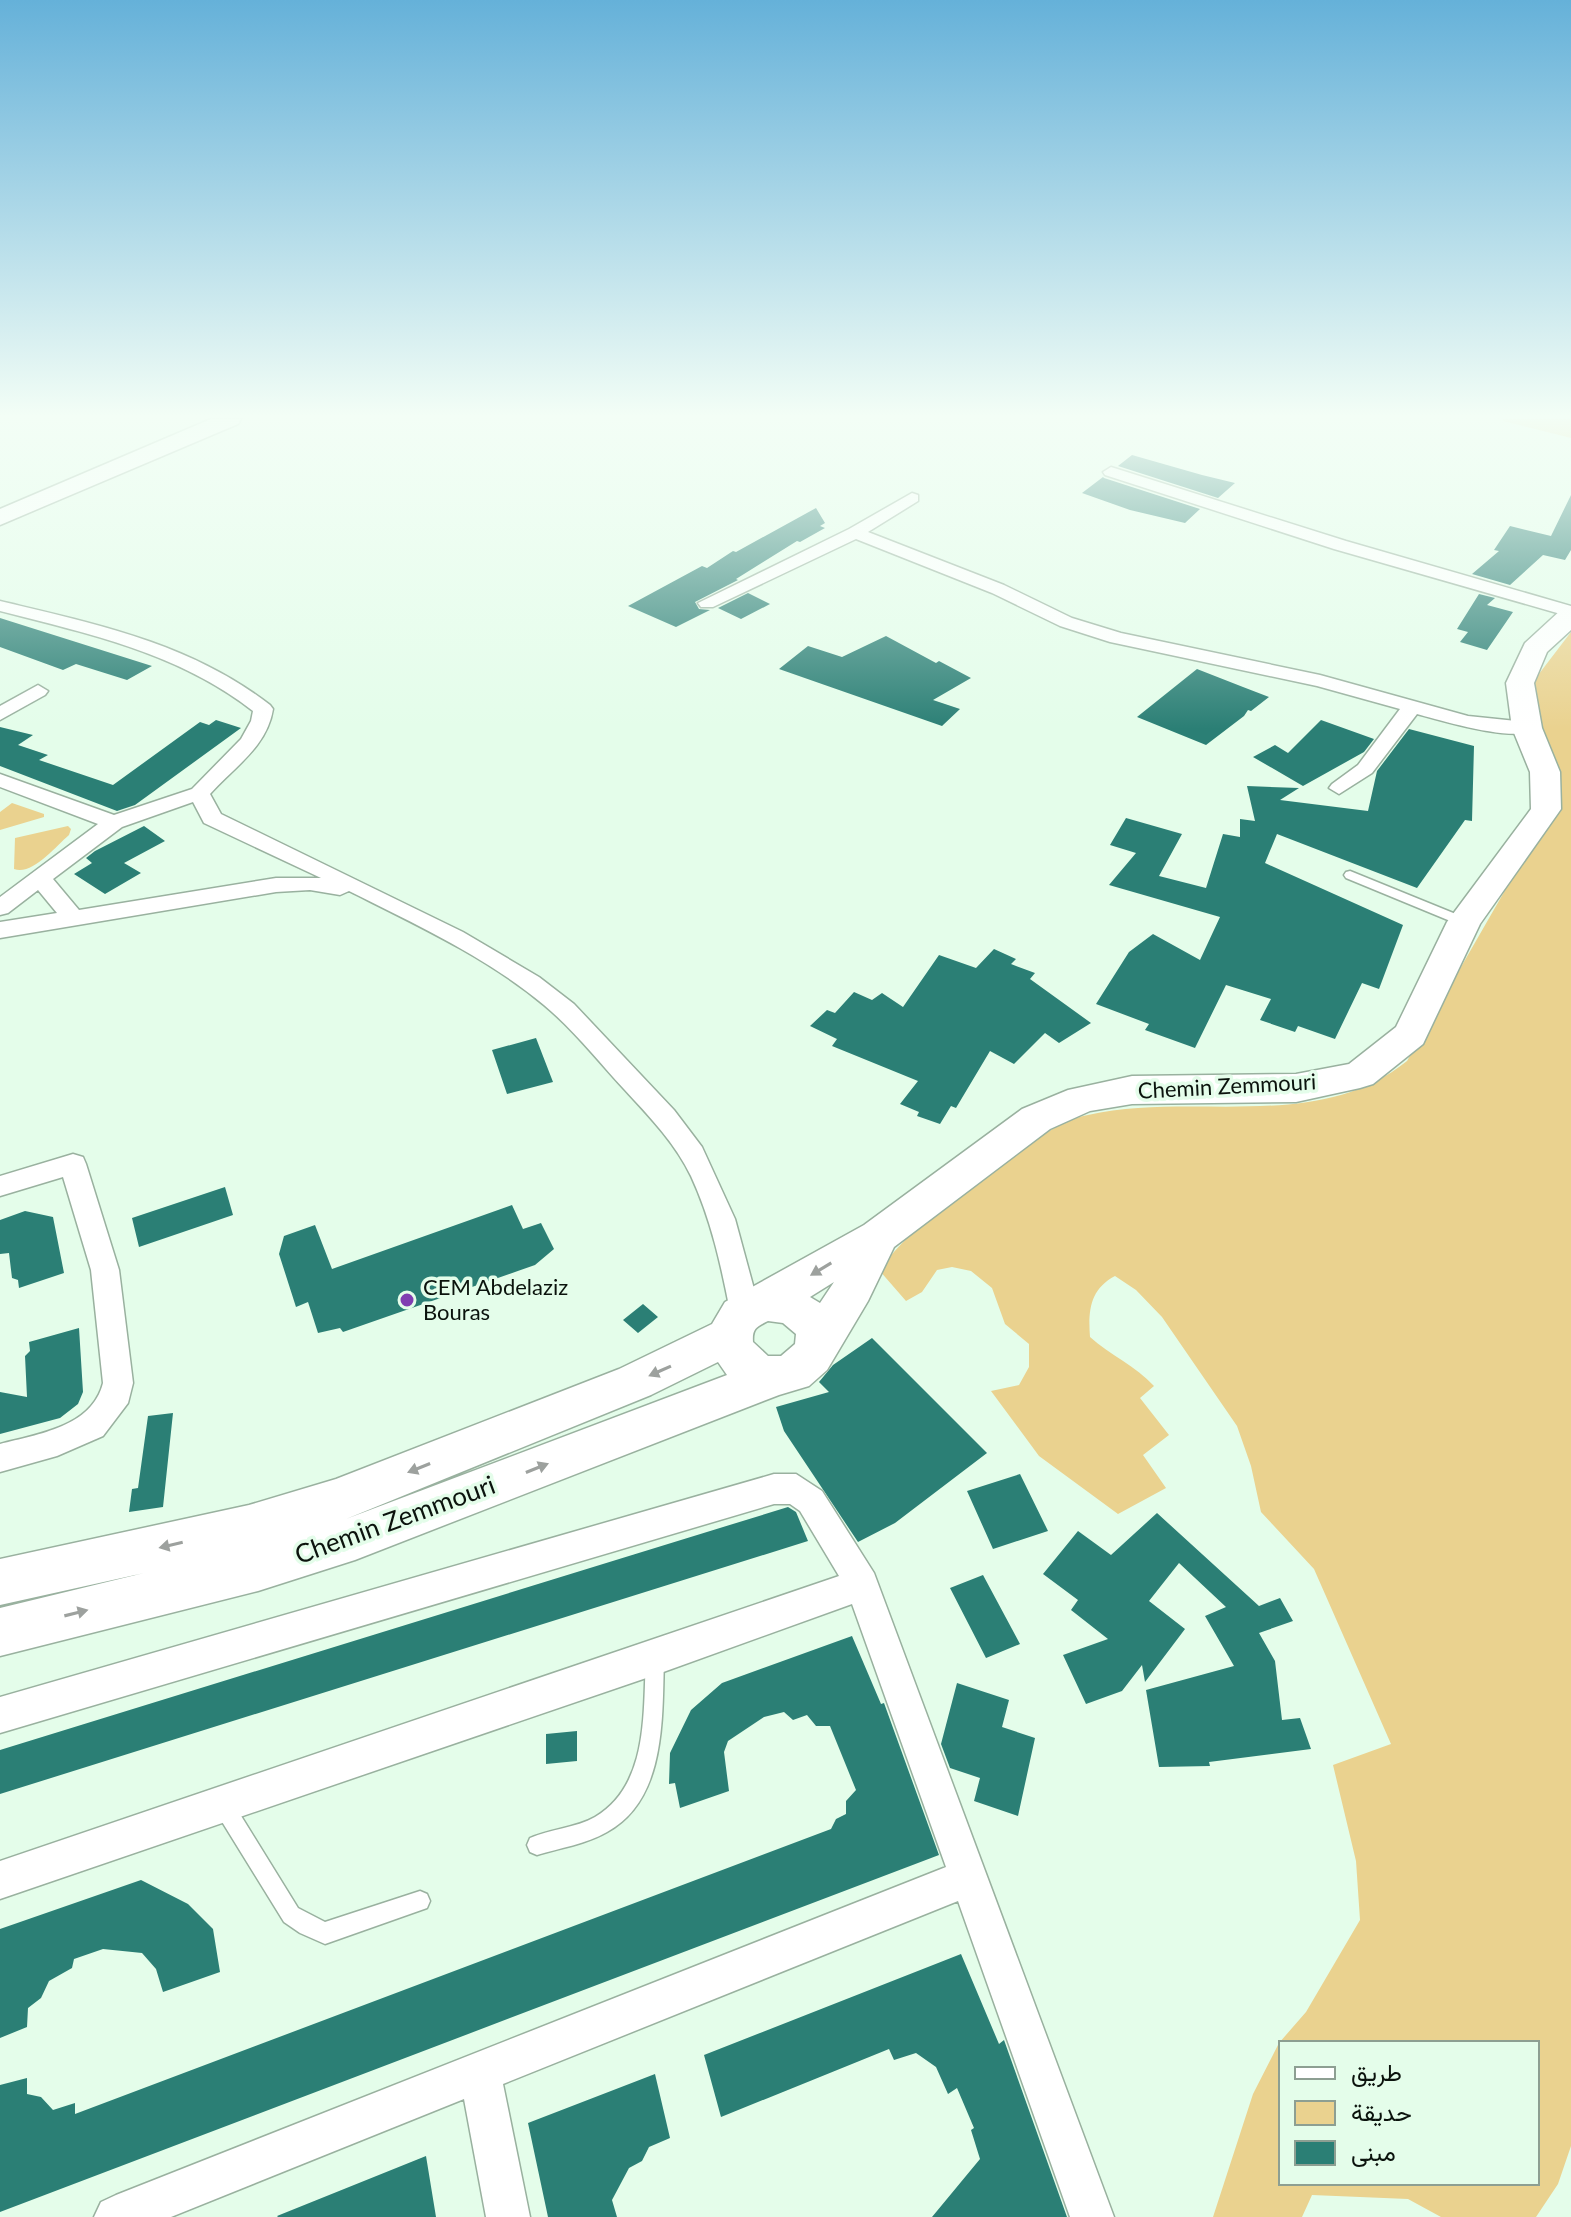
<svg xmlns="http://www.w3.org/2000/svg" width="1571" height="2217" font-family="Lato,Vazirmatn,sans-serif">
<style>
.green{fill:#ead28f;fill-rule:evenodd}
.building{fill:#2b7f75}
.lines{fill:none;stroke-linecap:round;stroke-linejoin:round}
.lane-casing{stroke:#99b19f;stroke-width:3}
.street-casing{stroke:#99b19f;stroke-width:3}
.secondary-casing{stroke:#99b19f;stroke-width:3}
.lane{fill:#fff;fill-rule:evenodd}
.street{fill:#fff;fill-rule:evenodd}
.secondary{fill:#fff;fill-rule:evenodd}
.oneway{fill:#9da19e}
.poi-dot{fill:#803db1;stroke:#e4fdea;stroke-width:3}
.labels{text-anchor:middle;stroke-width:7;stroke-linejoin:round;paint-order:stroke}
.street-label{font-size:22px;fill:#0b130d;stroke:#e4fdea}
.poi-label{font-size:22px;fill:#0b130d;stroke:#e4fdea;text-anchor:start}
.near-street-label{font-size:26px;fill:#0b130d;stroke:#e4fdea}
</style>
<rect width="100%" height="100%" fill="#e4fdea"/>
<path class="green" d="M 1503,419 L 1571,419 L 1571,438 L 1503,421 Z
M 1571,632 L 1571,2146 L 1558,2184 L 1536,2217 L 1441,2217 L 1408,2199 L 1312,2195 L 1302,2217 L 1213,2217 L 1253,2094 L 1279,2043 L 1306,2012 L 1360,1920 L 1356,1861 L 1333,1765 L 1391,1744 L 1314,1569 L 1261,1512 L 1251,1466 L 1237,1426 L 1162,1317 L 1136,1290 L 1115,1276 C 1090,1289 1088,1311 1090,1337 C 1110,1355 1136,1366 1154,1386 L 1140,1398 L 1169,1435 L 1143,1455 L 1166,1488 L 1118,1514 L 1039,1456 L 991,1391 L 1019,1385 L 1029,1367 L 1029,1344 L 1005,1324 L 992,1288 L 971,1271 L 952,1267 L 937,1270 L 922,1292 L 906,1301 L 879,1270 C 917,1221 967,1186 1018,1152 C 1041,1137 1061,1120 1088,1115 C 1192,1091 1317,1134 1407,1061 L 1519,866 L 1542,838 L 1555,806 L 1532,683 ZM 1281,2043 L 1537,2043 L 1537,2183 L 1281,2183 Z
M 12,803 L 44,814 L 44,817 L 0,830 L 0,812 Z
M 68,826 L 71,829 L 69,835 C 55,847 32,876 14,869 L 15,838 Z"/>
<path class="building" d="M 1132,455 L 1202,475 L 1235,483 L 1218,498 L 1118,466 Z
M 1103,477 L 1104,478 L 1200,509 L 1185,523 L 1130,510 L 1082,493 Z
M 1571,495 L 1571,550 L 1565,560 L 1543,555 L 1510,585 L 1472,574 L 1499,551 L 1494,550 L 1510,526 L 1551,536 Z
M 816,508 L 825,523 L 820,526 L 825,528 L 800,542 L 797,541 L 736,579 L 738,580 L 695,602 L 699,609 L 710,610 L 676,627 L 628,606 L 702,566 L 707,568 L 733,551 L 736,552 Z
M 748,593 L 770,604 L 741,619 L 718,608 Z
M 1479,594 L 1495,598 L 1487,605 L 1513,612 L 1487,650 L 1460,642 L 1468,632 L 1457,629 Z
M 0,618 L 152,666 L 127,680 L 76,664 L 63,670 L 0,647 Z
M 886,636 L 936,663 L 939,661 L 971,678 L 933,700 L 960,709 L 942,726 L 779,669 L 808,646 L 842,657 Z
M 1197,669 L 1243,687 L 1269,697 L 1251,711 L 1248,710 L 1244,716 L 1206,745 L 1137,717 Z
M 216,720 L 241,728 L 135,805 L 117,811 L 0,766 L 0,727 L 33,735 L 18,745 L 48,755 L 39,760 L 113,785 L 200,722 L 209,725 Z
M 1321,720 L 1374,739 L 1364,752 L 1303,786 L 1253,757 L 1275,745 L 1288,753 Z
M 1409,729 L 1474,746 L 1472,821 L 1465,820 L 1417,888 L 1277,834 L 1265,863 L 1403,925 L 1379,989 L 1362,983 L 1335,1039 L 1298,1026 L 1295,1032 L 1260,1020 L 1271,999 L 1226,985 L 1195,1048 L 1145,1030 L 1149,1024 L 1096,1004 L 1129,952 L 1153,934 L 1200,960 L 1220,917 L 1109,885 L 1136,853 L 1110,845 L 1126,818 L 1182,834 L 1159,876 L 1206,888 L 1223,834 L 1240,837 L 1240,819 L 1255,821 L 1247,786 L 1299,788 L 1280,800 L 1368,811 L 1377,771 Z
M 144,826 L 165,841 L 124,863 L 141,873 L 105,894 L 74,874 L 92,863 L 86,858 L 95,851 Z
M 994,949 L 1016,959 L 1011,964 L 1035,973 L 1030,979 L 1091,1023 L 1059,1043 L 1045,1033 L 1014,1064 L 990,1051 L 956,1108 L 951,1106 L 940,1124 L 917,1116 L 919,1112 L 900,1104 L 918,1081 L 832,1046 L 837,1039 L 810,1026 L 827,1010 L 835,1013 L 854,992 L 872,1000 L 882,993 L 903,1007 L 939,955 L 976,968 Z
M 536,1038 L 553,1082 L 507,1094 L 492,1050 Z
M 225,1187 L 233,1215 L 139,1247 L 132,1218 Z
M 512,1205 L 523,1229 L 541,1223 L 554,1249 L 535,1265 L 343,1332 L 340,1328 L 318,1333 L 308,1302 L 296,1307 L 279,1254 L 284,1236 L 315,1225 L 332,1269 Z
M 25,1211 L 53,1217 L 64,1273 L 19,1288 L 18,1280 L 12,1278 L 9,1253 L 0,1254 L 0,1220 Z
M 643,1304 L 658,1317 L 638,1333 L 623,1320 Z
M 79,1328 L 83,1392 L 78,1404 L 60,1418 L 0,1434 L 0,1392 L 27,1397 L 25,1356 L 30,1351 L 29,1342 Z
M 872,1338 L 987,1453 L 895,1523 L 858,1542 L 784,1431 L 776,1407 L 829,1392 L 819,1382 L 833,1365 Z
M 173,1413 L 163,1507 L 129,1512 L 132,1489 L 138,1488 L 148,1416 Z
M 1020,1474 L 1048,1531 L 993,1549 L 967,1491 Z
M 788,1507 L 796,1512 L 808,1541 L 0,1794 L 0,1750 Z
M 1157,1513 L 1259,1606 L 1280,1598 L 1293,1621 L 1259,1633 L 1275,1661 L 1282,1720 L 1300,1718 L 1311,1749 L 1209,1762 L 1210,1766 L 1159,1767 L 1146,1690 L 1234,1666 L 1205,1616 L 1226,1607 L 1179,1563 L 1149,1601 L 1185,1629 L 1145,1682 L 1142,1665 L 1122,1691 L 1086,1704 L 1063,1655 L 1108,1639 L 1071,1610 L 1078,1600 L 1043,1574 L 1078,1531 L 1111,1555 Z
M 983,1575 L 1020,1644 L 986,1658 L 950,1588 Z
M 852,1636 L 881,1704 L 884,1703 L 939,1855 L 0,2212 L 0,2085 L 27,2078 L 27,2094 L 41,2097 L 53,2110 L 75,2103 L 75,2114 L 831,1829 L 836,1819 L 846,1814 L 846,1801 L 856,1790 L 830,1726 L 816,1726 L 807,1715 L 793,1720 L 784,1712 L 764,1717 L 728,1741 L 724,1752 L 729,1791 L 680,1808 L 675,1783 L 669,1784 L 670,1753 L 691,1710 L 722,1683 Z
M 957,1683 L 1009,1700 L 1002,1727 L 1035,1738 L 1018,1816 L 974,1801 L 980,1778 L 950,1768 L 941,1744 Z
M 577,1731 L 577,1761 L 546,1764 L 546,1734 Z
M 141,1880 L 188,1904 L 213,1929 L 220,1972 L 163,1992 L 156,1969 L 142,1953 L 103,1949 L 74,1959 L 72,1968 L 49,1981 L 41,1998 L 28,2008 L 27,2027 L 0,2038 L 0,1929 Z
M 961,1954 L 999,2044 L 1004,2040 L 1067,2217 L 932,2217 L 980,2159 L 971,2130 L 974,2128 L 957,2088 L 948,2094 L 936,2067 L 916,2053 L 894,2060 L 889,2049 L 721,2117 L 704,2055 Z
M 655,2074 L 670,2138 L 649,2147 L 642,2161 L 629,2168 L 612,2200 L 617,2217 L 548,2217 L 528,2123 Z
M 426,2156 L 436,2217 L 278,2217 L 277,2216 Z"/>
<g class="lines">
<g class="lane-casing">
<path id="lane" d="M 1350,871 L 1468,919 L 1470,922 L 1464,926 L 1460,925 L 1346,878 L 1344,875 L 1346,872 Z
M 655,1649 L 662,1651 L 664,1658 C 662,1716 667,1799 607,1832 C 586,1844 560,1848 537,1855 L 530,1852 L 527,1845 L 530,1838 C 550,1829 576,1828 595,1817 C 649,1785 643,1712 646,1658 L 648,1651 Z
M 223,1795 L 230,1798 L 298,1908 L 325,1922 L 420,1891 L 427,1894 L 430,1901 L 427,1908 L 325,1944 L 300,1933 L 284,1922 L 216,1812 L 213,1805 L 216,1798 Z"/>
</g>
<g class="street-casing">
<path id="street" d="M 1111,467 L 1346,541 L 1571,606 L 1571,617 L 1334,549 L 1105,475 L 1103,472 Z
M 912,493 L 918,495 L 918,501 L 868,532 L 1004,585 L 1072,618 L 1121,633 L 1320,675 L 1468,716 L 1527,722 L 1537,728 C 1521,745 1439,720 1417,714 L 1372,773 L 1339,794 L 1329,788 L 1332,784 L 1358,765 L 1400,709 L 1317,686 L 1110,642 L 1060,626 L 992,593 L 856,539 L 713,607 L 701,607 L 698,603 L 849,529 Z
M 0,601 C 96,624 190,643 270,705 L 273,709 C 267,747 234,767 210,794 L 221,814 L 463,932 L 539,977 L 574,1004 L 674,1110 L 702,1147 L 735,1219 L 760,1311 L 755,1320 L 745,1323 L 735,1320 L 730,1311 C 721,1265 711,1219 691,1176 C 675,1143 649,1116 624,1089 C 598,1061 574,1030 544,1005 C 488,958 415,924 349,891 L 340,895 L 310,890 L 276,892 L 0,938 L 0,922 L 57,913 L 38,890 L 8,913 L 0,915 L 0,897 L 98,824 L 0,787 L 0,774 L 114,815 L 192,789 L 241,739 L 251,721 L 253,711 C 179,653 90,634 0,611 ZM 193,802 L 204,823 L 321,878 L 276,878 L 79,910 L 53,879 L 122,827 Z
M 38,685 L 48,691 L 45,695 L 0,720 L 0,706 Z
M 73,1154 L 83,1157 L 86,1164 L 119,1270 L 133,1383 L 128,1403 L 103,1436 L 57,1456 L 0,1472 L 0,1444 C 38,1434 92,1427 103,1383 L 91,1270 L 63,1177 L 0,1196 L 0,1176 Z
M 774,1474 L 796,1474 L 822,1491 L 874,1573 L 1114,2217 L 1070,2217 L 958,1901 L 503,2084 L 530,2217 L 486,2217 L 464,2099 L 171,2217 L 94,2217 L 101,2202 L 116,2195 L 946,1867 L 852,1604 L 655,1675 L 0,1899 L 0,1861 L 839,1576 L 800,1511 L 790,1504 L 774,1504 L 0,1733 L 0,1697 Z"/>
</g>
<g class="secondary-casing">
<path id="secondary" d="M 211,419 L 241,419 L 238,424 L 0,525 L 0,509 Z
M 1571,607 L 1571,630 L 1547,652 L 1534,683 L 1542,728 L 1560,772 L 1561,809 L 1480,924 L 1423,1044 L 1373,1084 L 1360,1088 L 1296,1102 L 1132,1104 L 1090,1111 L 1050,1129 L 894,1247 L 868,1301 L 827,1370 L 809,1386 L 779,1395 L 355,1560 L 258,1591 L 0,1656 L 0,1608 L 144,1573 L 0,1605 L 0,1559 L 249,1505 L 336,1479 L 619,1369 L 712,1324 L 725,1302 L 864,1225 L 1022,1109 L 1068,1090 L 1132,1076 L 1296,1074 L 1349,1064 L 1396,1027 L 1447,922 L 1531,809 L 1530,772 L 1512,728 L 1506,683 L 1525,643 L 1562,609 ZM 834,1282 L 820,1303 L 810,1297 ZM 768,1321 L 783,1323 L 796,1334 L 795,1344 L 781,1356 L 768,1356 L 753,1342 C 752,1329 756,1327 768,1321 ZM 718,1362 L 727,1375 L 346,1519 L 651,1395 Z"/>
</g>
<use href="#lane" class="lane"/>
<use href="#street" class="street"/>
<use href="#secondary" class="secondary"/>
</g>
<defs><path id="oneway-solid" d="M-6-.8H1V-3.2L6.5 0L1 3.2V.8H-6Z" transform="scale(2)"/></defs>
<g class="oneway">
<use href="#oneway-solid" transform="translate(821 1269) rotate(149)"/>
<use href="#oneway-solid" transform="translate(660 1371) rotate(156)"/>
<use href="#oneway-solid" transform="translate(419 1468) rotate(158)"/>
<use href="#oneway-solid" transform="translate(537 1468) rotate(-22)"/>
<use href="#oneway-solid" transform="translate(171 1545) rotate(167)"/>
<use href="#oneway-solid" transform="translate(76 1613) rotate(-14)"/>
</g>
<linearGradient id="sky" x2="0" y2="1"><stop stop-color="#65b1d9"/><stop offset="0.57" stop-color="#f3fef6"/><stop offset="1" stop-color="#f3fef6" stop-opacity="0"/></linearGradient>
<rect width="1571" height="729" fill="url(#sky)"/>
<circle class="poi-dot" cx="407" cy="1300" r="8"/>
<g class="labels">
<g class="street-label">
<text transform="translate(1227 1086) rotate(-3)" y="8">Chemin Zemmouri</text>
</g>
<g class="poi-label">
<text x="423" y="1295">CEM Abdelaziz<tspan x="423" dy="25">Bouras</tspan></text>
</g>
<g class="near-street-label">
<text transform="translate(395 1520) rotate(-20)" y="9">Chemin Zemmouri</text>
</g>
</g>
<rect x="1279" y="2041" width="260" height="144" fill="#e4fdea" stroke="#8d9f92" stroke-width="2"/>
<rect x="1295" y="2067" width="40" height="12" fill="#ffffff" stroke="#8d9f92" stroke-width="2"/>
<text x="1351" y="2081" font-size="24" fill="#0b130d">طريق</text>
<rect x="1295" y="2101" width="40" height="24" fill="#ead28f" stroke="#8d9f92" stroke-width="2"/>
<text x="1351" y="2121" font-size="24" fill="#0b130d">حديقة</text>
<rect x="1295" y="2141" width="40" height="24" fill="#2b7f75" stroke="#8d9f92" stroke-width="2"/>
<text x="1351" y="2161" font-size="24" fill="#0b130d">مبنى</text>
</svg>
